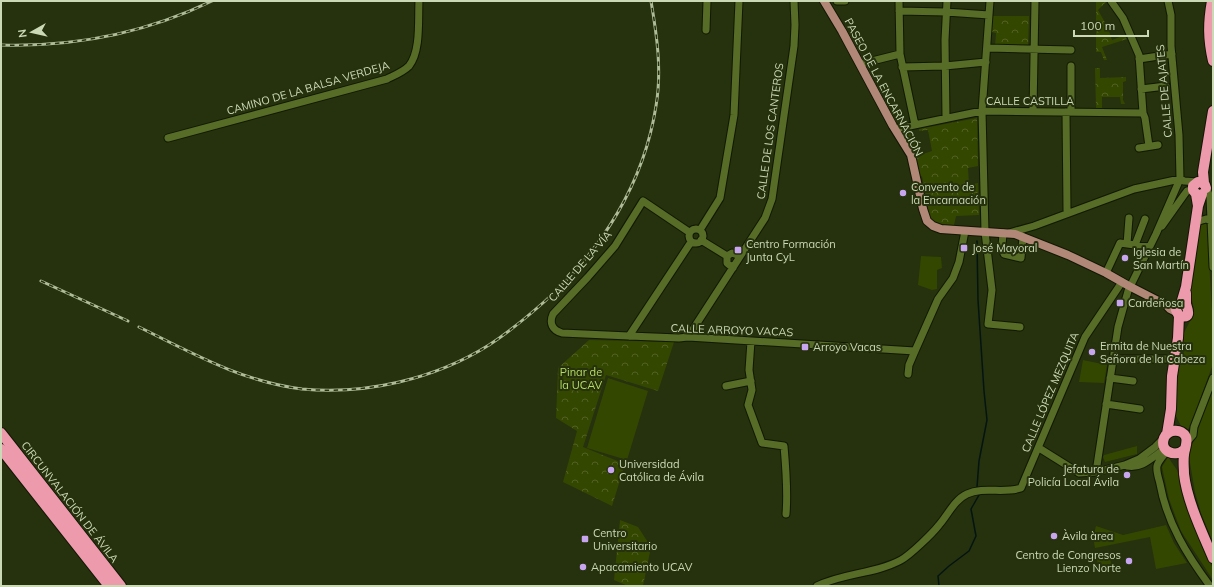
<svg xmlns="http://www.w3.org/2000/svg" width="1214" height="587" font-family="Mulish,sans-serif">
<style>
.green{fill:#344700}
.park{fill:url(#park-crowns)}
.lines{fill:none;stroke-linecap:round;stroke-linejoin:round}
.stream{stroke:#031513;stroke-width:1.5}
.minor-casing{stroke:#111804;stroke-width:9}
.major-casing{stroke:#111804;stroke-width:10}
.highway-casing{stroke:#111804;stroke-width:12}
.minor{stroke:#566c27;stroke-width:7}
.major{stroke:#b18877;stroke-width:8}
.highway{stroke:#ee9aad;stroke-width:10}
.rail-casing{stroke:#afbc99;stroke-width:3}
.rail{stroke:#26310d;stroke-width:1.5;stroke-dasharray:4.5;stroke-linecap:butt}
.poi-dot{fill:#c7a6ef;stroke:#26310d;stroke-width:1.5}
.labels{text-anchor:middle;stroke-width:4;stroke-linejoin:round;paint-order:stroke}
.street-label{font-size:11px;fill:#cbd9b6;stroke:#26310d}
.poi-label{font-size:11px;fill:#cbd9b6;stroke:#26310d;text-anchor:start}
.park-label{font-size:11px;fill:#b6dd63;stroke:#26310d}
</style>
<defs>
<pattern id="park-crowns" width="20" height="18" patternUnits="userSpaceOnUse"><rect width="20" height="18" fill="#344700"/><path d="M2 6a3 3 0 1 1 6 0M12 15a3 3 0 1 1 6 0" fill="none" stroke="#506123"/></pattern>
</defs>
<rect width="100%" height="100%" fill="#26310d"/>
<path class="green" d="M 1203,223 L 1206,223 L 1207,225 L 1212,312 L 1213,316 L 1213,364 L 1190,427 L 1187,430 L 1184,429 L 1181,426 L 1176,416 L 1176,384 L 1182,337 L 1193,315 L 1194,310 L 1190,289 L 1200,225 Z
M 921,256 L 941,257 L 942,268 L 937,270 L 937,289 L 932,290 L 918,285 Z
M 1083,360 L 1107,365 L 1104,383 L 1079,382 Z
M 608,378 L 648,391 L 627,460 L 587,448 Z
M 1213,387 L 1213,542 L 1201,513 L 1195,492 L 1189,457 L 1192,445 Z
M 1137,446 L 1137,454 L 1105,462 L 1103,457 L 1104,455 Z
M 1168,457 L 1177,470 L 1196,529 L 1213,569 L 1213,580 L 1181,531 L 1169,499 L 1162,467 Z
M 1166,525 L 1174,543 L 1187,563 L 1156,569 L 1150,537 L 1095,548 L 1093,537 L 1096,526 L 1123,535 Z
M 1109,551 L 1112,569 L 1099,572 L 1096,554 Z"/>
<path class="park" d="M 1096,1 L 1105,1 L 1106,2 L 1098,10 L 1108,28 L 1112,40 L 1125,35 L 1127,39 L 1102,47 L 1107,60 L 1104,60 L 1101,52 L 1096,52 Z
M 992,16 L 1029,16 L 1028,48 L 995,48 L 996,33 L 992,32 Z
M 1095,68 L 1100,68 L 1100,78 L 1126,77 L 1126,81 L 1123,82 L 1123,100 L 1125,104 L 1121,104 L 1120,97 L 1102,97 L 1102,108 L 1096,108 Z
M 977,118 L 978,166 L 968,168 L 969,185 L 978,183 L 979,215 L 956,216 L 954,225 C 945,225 937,226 930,219 L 922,176 L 920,177 L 915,153 L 901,134 L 912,132 L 920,152 L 921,152 L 923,154 L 932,151 L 928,130 L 919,131 L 919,129 Z
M 589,340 L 674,342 L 658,391 L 606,375 L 583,447 L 625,464 L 612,506 L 563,482 L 577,431 L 556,418 L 558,368 Z
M 620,520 L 638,527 L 651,547 L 643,586 L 628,586 L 614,580 Z"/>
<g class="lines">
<path class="stream" d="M 977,241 L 978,300 L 984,391 L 987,420 L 979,461 L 977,487
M 939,586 L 938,576 L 949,566 L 969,551 L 976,536 L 971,509 L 979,495"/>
<g class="minor-casing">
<path id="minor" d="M 837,1 L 845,1
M 899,1 L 900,54 L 915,125
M 990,1 L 982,111 L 985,232 L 992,290 L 988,324 L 1020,327
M 1111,1 L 1123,18 L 1139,55 L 1143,113 L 1145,118 L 1149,146
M 899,11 L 946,12 L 989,15
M 706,30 L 707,1
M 987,48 L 1071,50
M 1139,59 L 1172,54
M 860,64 L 900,54
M 902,67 L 945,66 L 986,62
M 1141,89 L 1166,86
M 1033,111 L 1035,1
M 1066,112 L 1067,210 L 1068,213
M 1071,112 L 1071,66
M 946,118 L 945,40 L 947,1
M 895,129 L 982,111 L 1143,113
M 168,138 L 387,79 C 395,75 403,72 409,66 C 421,51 418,20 419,1
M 1139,148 L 1158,145
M 1206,187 L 1210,197 L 1213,267
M 1196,222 L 1206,219 L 1210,220
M 1162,226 L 1184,195 L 1187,191 L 1193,190
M689 236a7 7 0 1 1 14 0a7 7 0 1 1-14 0Z
M 700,230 L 720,198 L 734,115 L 739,1
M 689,232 L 643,201 L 615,246 L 588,277 L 553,314 C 549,323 552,330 562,333 L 629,336 L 679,338 L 688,337 L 915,351
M 1003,233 L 1002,246 L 1004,254 L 1021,258 L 1023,237
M 1009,233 L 1034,226 L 1134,189 L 1180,179 L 1184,181 L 1198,182
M 701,240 L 727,256
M 1127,244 L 1129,218
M 1135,245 L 1145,219
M 733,268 L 727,263 L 727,256 L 732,253 L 740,256
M 1106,273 L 1120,243 L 1149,247
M 629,336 L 691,242
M 688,337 L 765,218 L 772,199 L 774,185 L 794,46 L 795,25 L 794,1
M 751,341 L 749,370 L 752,390 L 748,405 L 762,443 L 784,446 C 786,469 788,491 786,514
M 1113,359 L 1166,359
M 908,374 L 909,365 L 915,351 L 938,299 L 953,278 L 959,262 L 965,231
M 1110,378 L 1133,381
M 726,386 L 751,381
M 1106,404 L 1140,409
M 1187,442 L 1193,435 L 1194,427 L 1213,378
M 1039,448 L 1079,473 L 1096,472 L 1125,465 L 1139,459 L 1155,447 L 1164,438
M 1167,451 C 1164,455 1158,461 1157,466 C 1156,472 1159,479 1160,484 C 1167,523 1187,555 1210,586
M 1127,466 C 1143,469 1153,456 1165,449
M 1096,472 L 1118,327 L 1128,291 L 1156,234 L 1180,179 L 1179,135 L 1171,46 L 1171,15 L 1168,1
M 817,586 C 843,573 875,574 901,560 C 910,555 932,534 939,525 C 948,515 954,500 967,494 C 984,486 1003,494 1021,488 L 1085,337 L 1122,282"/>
</g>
<g class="major-casing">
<path id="major" d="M 824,1 L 842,31 L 893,126 L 911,155 L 923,209 L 927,221 L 933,226 L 941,229 L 1015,234 L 1068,255 L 1106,273 L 1129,286 L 1166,305 L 1170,309 L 1176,312"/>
</g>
<g class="highway-casing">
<path id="highway" d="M 1212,1 C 1208,23 1208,39 1213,61
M 1204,183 L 1203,172 L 1213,111
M 1198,206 L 1196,194 L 1193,190 L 1193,186 L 1198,182 L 1201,182 L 1205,185 L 1206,188
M 1181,304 L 1186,287 L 1198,206 L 1202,194
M 1176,310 L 1179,316 C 1192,319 1188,310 1186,304 C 1186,301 1186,296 1186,293
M 1,433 L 121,586
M 1167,434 L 1171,409 L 1172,376 L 1178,338 L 1179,316
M 1,449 L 109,586
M 1185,449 C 1176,458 1159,452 1164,438 C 1168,429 1182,428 1186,437 C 1188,443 1184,450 1184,455 C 1183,461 1184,468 1184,474 C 1187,501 1202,532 1213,558"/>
</g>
<use href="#minor" class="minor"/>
<use href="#major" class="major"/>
<use href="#highway" class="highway"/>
<g class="rail-casing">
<path id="rail" d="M 1,45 C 73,47 146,33 212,1
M 41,281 L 128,321
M 139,327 C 192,353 243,382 302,389 C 366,395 435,379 489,345 C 509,332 527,317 544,302 C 602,250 644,183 656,106 C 662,71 657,36 651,1"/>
</g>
<use href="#rail" class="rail"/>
</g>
<g class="poi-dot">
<circle cx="903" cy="193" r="4"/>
<rect x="960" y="244" width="8" height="8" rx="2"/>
<rect x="734" y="246" width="8" height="8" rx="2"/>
<circle cx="1125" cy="258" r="4"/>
<rect x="1116" y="299" width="8" height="8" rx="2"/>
<rect x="801" y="343" width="8" height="8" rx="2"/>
<circle cx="1092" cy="352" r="4"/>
<circle cx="611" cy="470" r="4"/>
<circle cx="1127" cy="475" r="4"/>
<circle cx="1054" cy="536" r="4"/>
<rect x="581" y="535" width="8" height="8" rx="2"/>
<circle cx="1129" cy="561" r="4"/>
<circle cx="583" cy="567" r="4"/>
</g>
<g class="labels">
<g class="street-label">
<text transform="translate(884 87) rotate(62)" y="4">PASEO DE LA ENCARNACIÓN</text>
<text transform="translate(308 88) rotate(-16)" y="4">CAMINO DE LA BALSA VERDEJA</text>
<text transform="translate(1164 91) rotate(-95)" y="4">CALLE DE AJATES</text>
<text x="1030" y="105">CALLE CASTILLA</text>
<text transform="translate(770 131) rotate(-82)" y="4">CALLE DE LOS CANTEROS</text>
<text transform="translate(580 266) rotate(-49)" y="4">CALLE DE LA VÍA</text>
<text transform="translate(732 330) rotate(2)" y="4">CALLE ARROYO VACAS</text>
<text transform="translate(1050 392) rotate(-67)" y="4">CALLE LÓPEZ MEZQUITA</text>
<text transform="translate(70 502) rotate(52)" y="4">CIRCUNVALACIÓN DE ÁVILA</text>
</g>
<g class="poi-label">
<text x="911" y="191">Convento de<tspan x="911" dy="13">la Encarnación</tspan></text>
<text x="746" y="248">Centro Formación<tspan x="746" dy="13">Junta CyL</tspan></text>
<text x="972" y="252">José Mayoral</text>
<text x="1133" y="256">Iglesia de<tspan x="1133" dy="13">San Martín</tspan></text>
<text x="1128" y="307">Cardeñosa</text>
<text x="1100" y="350">Ermita de Nuestra<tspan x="1100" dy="13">Señora de la Cabeza</tspan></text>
<text x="813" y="351">Arroyo Vacas</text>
<text x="619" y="468">Universidad<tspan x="619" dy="13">Católica de Ávila</tspan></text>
<text x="1119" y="473" text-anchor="end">Jefatura de<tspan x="1119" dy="13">Policía Local Ávila</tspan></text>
<text x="593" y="537">Centro<tspan x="593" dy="13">Universitario</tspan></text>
<text x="1062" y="540">Àvila àrea</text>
<text x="1121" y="559" text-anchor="end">Centro de Congresos<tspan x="1121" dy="13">Lienzo Norte</tspan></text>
<text x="591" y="571">Apacamiento UCAV</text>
</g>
<g class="park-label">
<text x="581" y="376">Pinar de<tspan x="581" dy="13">la UCAV</tspan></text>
</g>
</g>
<rect width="1214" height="587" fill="none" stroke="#cbd9b6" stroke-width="4"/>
<g transform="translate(32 32) rotate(262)" stroke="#26310d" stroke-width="3" paint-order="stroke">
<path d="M0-3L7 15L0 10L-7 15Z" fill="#cbd9b6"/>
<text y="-6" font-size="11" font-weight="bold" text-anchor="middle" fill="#cbd9b6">N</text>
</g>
<path d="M1074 30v6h74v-6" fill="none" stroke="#cbd9b6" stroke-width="2"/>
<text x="1080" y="30" font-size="12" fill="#cbd9b6" stroke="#26310d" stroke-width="3" paint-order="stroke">100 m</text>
</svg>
